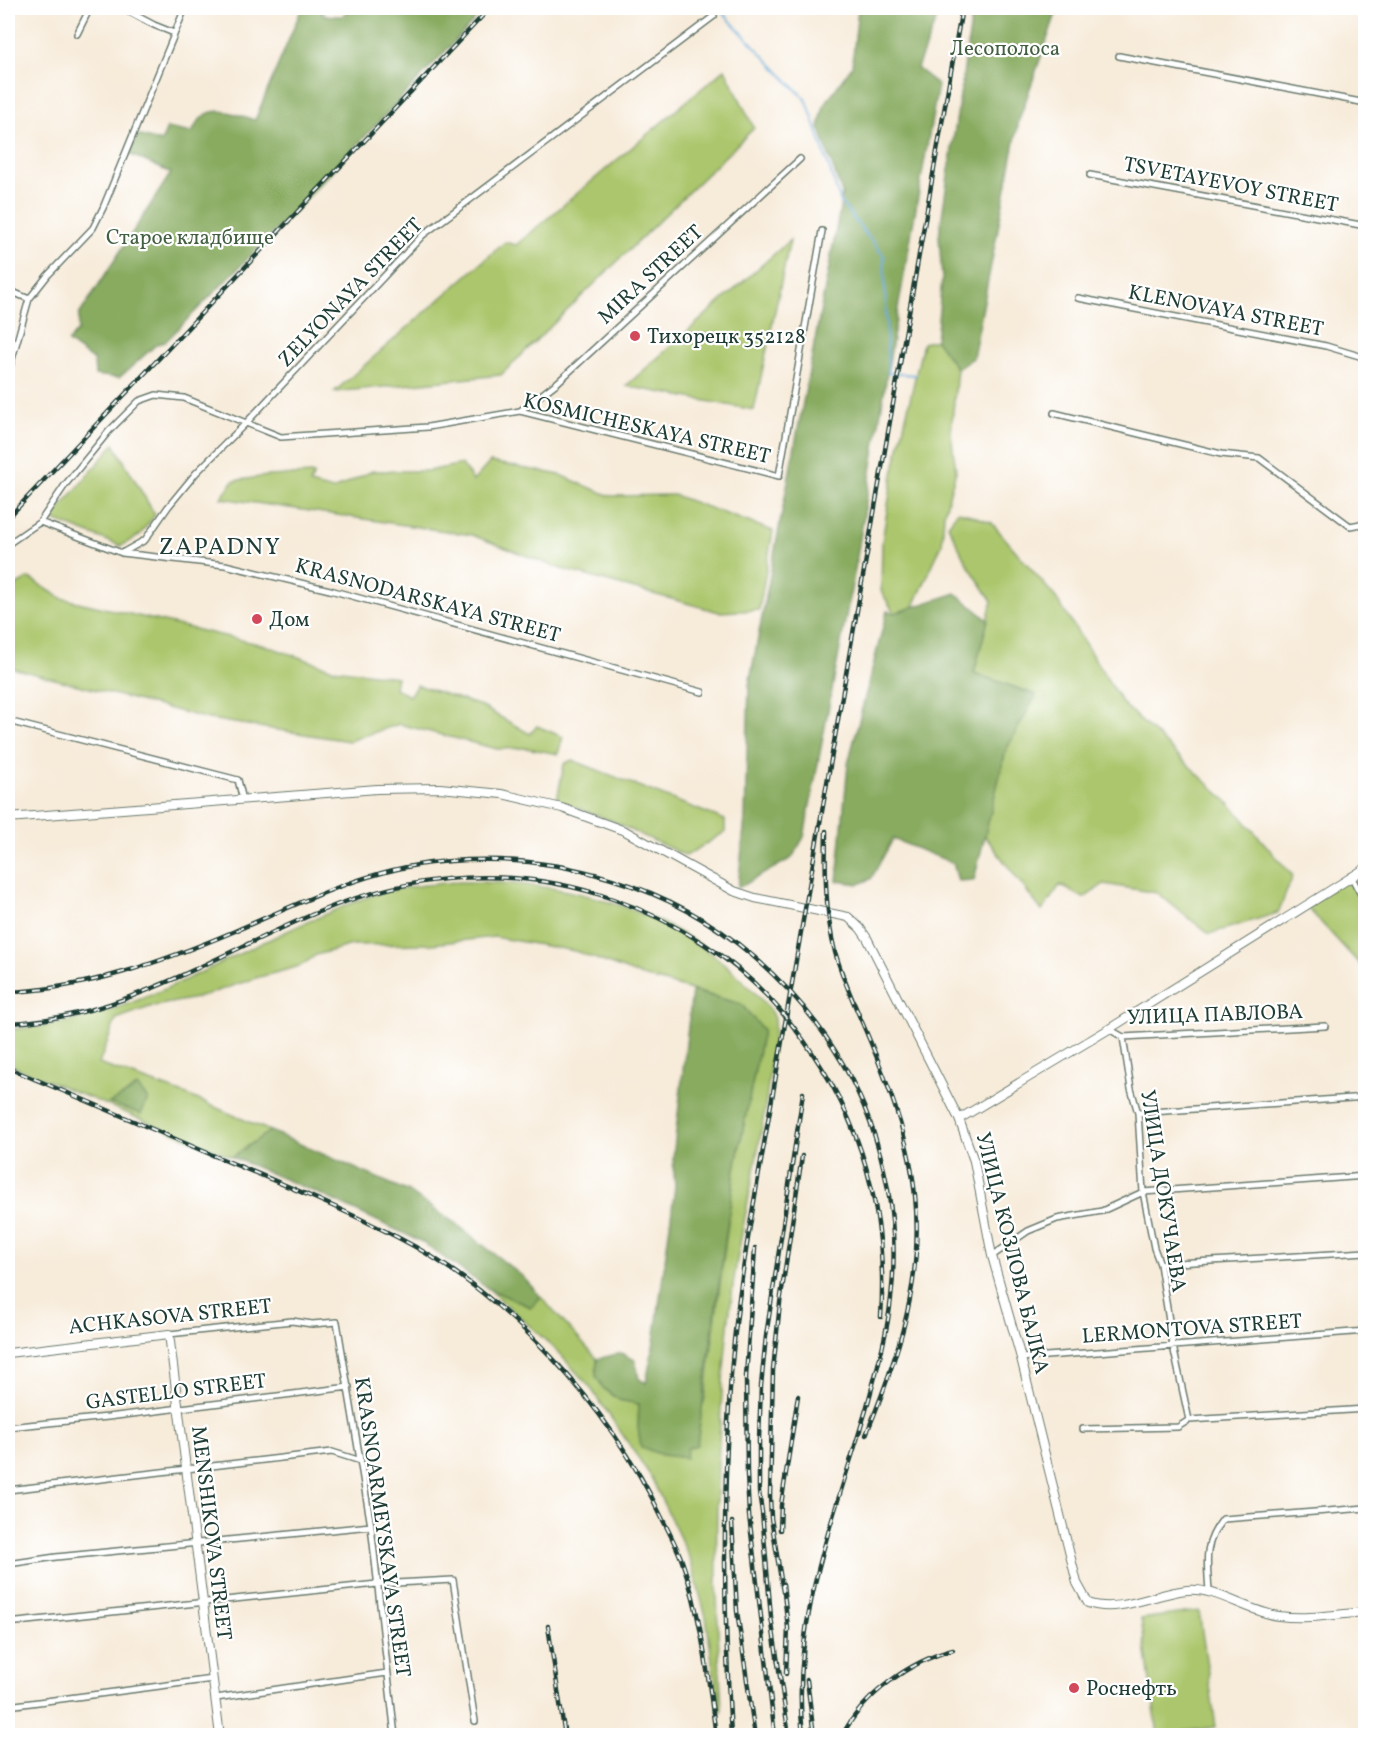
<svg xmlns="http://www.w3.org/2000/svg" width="1373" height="1743" font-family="Vollkorn,serif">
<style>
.green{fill:#abc66c;stroke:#658250;stroke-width:1.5}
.forest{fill:#88ab60;stroke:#54744a;stroke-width:1.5}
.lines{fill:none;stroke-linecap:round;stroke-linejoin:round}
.stream{stroke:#62a8d8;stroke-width:2}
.street-casing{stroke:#6b7a6e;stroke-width:8}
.secondary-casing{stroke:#6b7a6e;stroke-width:10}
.street{stroke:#fff;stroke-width:5}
.secondary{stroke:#fff;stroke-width:8}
.rail-casing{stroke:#1f3d34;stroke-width:4.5}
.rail{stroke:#fff;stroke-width:2;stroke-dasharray:7;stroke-linecap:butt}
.poi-dot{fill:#d1495b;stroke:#fff;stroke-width:2}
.labels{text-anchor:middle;stroke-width:4.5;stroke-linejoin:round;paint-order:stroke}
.park-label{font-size:21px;fill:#425f42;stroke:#fff}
.street-label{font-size:21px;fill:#1f3d34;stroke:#fff}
.poi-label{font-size:21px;fill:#1f3d34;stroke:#fff;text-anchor:start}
.quarter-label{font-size:24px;letter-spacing:1.5px;fill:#1f3d34;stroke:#fff}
</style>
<rect width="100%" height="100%" fill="#fff"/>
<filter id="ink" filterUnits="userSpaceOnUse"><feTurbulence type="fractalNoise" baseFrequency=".0167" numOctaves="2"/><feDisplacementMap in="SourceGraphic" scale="12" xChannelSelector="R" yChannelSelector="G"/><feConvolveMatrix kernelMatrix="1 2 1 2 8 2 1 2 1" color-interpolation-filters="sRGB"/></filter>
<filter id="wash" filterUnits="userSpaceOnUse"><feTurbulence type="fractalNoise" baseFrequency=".008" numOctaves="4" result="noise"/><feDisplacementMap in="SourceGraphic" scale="24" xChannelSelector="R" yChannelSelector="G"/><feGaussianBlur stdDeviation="1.35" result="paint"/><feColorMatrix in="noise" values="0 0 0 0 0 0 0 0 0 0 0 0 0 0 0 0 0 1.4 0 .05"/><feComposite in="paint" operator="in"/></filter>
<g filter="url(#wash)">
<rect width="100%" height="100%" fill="#f7ebd9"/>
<path class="green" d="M 725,69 L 754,128 L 501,375 L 334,392 L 505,242 L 516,245 Z
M 790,240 L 754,410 L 626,386 Z
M 936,340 L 957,369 L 951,433 L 956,471 L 944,514 L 942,544 L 913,608 L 894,613 L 881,591 L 882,542 L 893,474 L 923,343 Z
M 114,444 L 155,515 L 140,535 L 121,546 L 51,519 Z
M 490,462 L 560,475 L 610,496 L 674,495 L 773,531 L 759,610 L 719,612 L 558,568 L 472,535 L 221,498 L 233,481 L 267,476 L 314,474 L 310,484 L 333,490 L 372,471 L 428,471 L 462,464 L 473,481 Z
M 958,511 L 991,522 L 1056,598 L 1123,704 L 1230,804 L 1293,876 L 1278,913 L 1209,934 L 1157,893 L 1104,884 L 1084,898 L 1060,885 L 1042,911 L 984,835 L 1006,750 L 1036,695 L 974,673 L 992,601 L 966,562 L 948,525 Z
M 29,578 L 61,598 L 267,646 L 333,669 L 397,677 L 395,688 L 409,696 L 417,685 L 481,706 L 530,734 L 537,726 L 563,737 L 558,754 L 526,748 L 497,749 L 399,724 L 349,741 L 209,719 L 8,667 L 8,590 Z
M 572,760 L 725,820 L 725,832 L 686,856 L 612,821 L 557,800 L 564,764 Z
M 1365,868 L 1365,970 L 1305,905 Z
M 456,882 C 560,880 664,904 740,978 C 749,988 771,1006 774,1019 C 776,1029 772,1045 771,1056 C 765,1134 744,1209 733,1286 C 714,1427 713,1569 722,1711 L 719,1711 L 706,1617 L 690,1559 L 650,1475 L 590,1387 L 555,1349 L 489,1289 L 531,1307 L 541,1297 L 597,1359 L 596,1376 L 619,1400 L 639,1404 L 638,1428 L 662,1455 L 674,1455 L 687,1447 L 705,1399 L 735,1169 L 763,1030 L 741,1004 L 642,976 L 575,951 L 494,937 L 432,944 L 352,945 L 316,955 L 302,965 L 290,969 L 259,977 L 196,998 L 150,1007 L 116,1019 L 99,1064 L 187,1095 L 270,1131 L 232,1157 L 8,1064 L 8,1029 C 123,1026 220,957 324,915 C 343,907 363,897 384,892 C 408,886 432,884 456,882 Z
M 1199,1611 L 1216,1727 L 1158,1735 L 1141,1619 Z"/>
<path class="forest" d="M 302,8 L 325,8 L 322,15 L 342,16 L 350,8 L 486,8 L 294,212 L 165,342 L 157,344 L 119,378 L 95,375 L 94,361 L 68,342 L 78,330 L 79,315 L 171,173 L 129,154 L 138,135 L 161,142 L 167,128 L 192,133 C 206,99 230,113 255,120 Z
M 858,8 L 941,8 L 917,68 L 938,85 L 896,320 L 855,569 L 804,837 L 792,858 L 738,888 L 745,818 L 749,685 L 840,209 L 842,193 L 819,127 L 824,105 L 852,66 Z
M 973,8 L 1058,8 L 1019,120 L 973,358 L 957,369 L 936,340 L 942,279 L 939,236 Z
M 956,593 L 988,620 L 974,673 L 1036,695 L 1006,750 L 974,880 L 958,881 L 953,863 L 893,839 L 871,879 L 859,884 L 837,881 L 848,764 L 887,611 L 895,613 Z
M 692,991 L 741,1004 L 763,1030 L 735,1169 L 697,1445 L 687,1448 L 686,1458 L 662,1455 L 641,1447 L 638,1428 L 639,1404 L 619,1400 L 603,1388 L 596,1376 L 597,1359 L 621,1353 L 635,1360 L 639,1379 L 646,1383 L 654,1342 L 675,1187 L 673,1158 Z
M 137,1086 L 148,1099 L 141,1114 L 109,1103 L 128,1093 Z
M 270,1131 L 407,1191 L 455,1223 L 522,1276 L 541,1297 L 531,1307 L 489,1289 L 420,1241 L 324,1196 L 232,1157 Z"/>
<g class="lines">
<path class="stream" d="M 718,8 L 807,101 L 841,203 L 884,256 L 888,373 L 916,375"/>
</g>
</g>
<g filter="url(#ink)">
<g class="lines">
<g class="street-casing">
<path id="street" d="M 122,8 L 154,25 L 174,33
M 77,34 L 90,8
M 1119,56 L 1366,103
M 1090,175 L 1366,226
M 8,290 L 29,299
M 1078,298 L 1326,346 L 1366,358
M 8,373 L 29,299 L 48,275 L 93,228 L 103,208 L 185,8
M 520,411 L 558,382 L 800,159
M 1054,413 L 1221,454 L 1259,458 L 1350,526 L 1366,523
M 40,522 L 122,553 L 225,565 L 330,590 L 702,692
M 8,544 L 40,522 L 65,485 L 109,431 L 139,401 L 156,395 L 184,398 L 281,437 L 428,427 L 520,411 L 779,476 L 822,231
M 122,553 L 145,540 L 168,507 L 196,473 L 246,423 L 423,235 L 714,16
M 8,721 L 238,780 L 243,800
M 1351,876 L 1360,893 L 1366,899
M 1109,1029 L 1123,1037 L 1325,1026
M 1123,1037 L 1131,1089 L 1138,1113 L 1143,1192 L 1154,1248 L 1160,1264 L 1173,1346 L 1189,1420
M 1138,1113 L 1366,1097
M 992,1256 L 1028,1231 L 1057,1219 L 1102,1211 L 1143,1192 L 1366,1176
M 1160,1264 L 1366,1252
M 169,1334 L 292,1321 L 312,1324 L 337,1322 L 371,1526 L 395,1736
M 1021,1358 L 1366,1331
M 8,1427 L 108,1417 L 349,1387
M 1083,1429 L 1178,1427 L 1189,1420 L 1366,1409
M 8,1490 L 332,1452 L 361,1461
M 8,1564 L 56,1557 L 371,1526
M 1209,1591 C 1207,1561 1203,1544 1223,1519 L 1366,1508
M 8,1623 L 377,1584 L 453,1580 L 475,1721
M 216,1698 L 387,1673
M 8,1706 L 213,1679"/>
</g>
<g class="secondary-casing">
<path id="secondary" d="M 8,818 L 377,789 L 440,788 L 502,794 L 562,808 L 625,831 L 734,891 L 755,898 L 848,917 L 860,928 L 867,938 L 959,1119 L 974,1161 L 992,1256 L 1021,1358 L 1077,1583 L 1088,1603 C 1120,1614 1155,1593 1187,1590 C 1216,1587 1248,1612 1279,1616 C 1306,1620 1338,1614 1366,1612
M 959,1119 L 1109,1029 L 1366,868
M 8,1353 L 169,1334 L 220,1736"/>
</g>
<use href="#street" class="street"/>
<use href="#secondary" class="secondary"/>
<g class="rail-casing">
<path id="rail" d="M 8,518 L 490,8
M 826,831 C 825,872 825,912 835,952 C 844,983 858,1012 870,1041 C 886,1079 902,1121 910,1162 C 930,1261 903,1345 866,1435
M 8,992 C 87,989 162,962 235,931 C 305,901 372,866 451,861 C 559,853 671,885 754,957 C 806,1002 846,1057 870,1122 C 890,1178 898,1239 891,1298 C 887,1336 876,1373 866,1410 C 835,1515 790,1624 803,1736
M 8,1023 C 123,1019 217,953 321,911 C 415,872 517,865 613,899 C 675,921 735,958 778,1008 C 855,1097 889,1200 881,1317
M 8,1068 C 76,1096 143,1125 210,1154 C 273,1180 337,1206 397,1237 C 508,1294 609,1406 662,1518 C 669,1532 677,1547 682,1561 C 702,1618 708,1676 716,1736
M 755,1248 L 746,1377 L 747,1474 L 749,1515 L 775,1736
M 732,1522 L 737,1611 L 755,1736
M 780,1530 L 781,1505 L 798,1396
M 783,1584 L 788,1628 L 786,1674
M 783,1592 L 771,1518 L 770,1496 L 773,1370 L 780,1303 L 802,1156
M 548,1626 L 565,1736
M 807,1680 L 814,1736
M 731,1736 C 724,1620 722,1505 730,1389 C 735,1309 749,1229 763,1150 L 962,8
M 789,1736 L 771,1617 L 762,1512 L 759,1492 L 759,1439 L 761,1386 L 766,1336 L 803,1093
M 842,1736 C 863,1695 910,1661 953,1650"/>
</g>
<use href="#rail" class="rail"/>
</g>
</g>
<g class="poi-dot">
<circle cx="635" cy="336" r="6"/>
<circle cx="257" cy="619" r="6"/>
<circle cx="1074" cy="1688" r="6"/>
</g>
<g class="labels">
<g class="park-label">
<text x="1005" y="55">Лесополоса</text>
<text x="190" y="244">Старое кладбище</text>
</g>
<g class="street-label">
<text transform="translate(1231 184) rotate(11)" y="7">TSVETAYEVOY STREET</text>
<text transform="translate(650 274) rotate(-43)" y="7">MIRA STREET</text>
<text transform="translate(350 292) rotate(-46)" y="7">ZELYONAYA STREET</text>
<text transform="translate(1226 310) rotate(11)" y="7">KLENOVAYA STREET</text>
<text transform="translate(647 428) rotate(13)" y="7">KOSMICHESKAYA STREET</text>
<text transform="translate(428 600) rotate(15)" y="7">KRASNODARSKAYA STREET</text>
<text transform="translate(1215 1014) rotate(-2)" y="7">УЛИЦА ПАВЛОВА</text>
<text transform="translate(1164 1191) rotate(81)" y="7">УЛИЦА ДОКУЧАЕВА</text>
<text transform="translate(1013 1253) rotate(76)" y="7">УЛИЦА КОЗЛОВА БАЛКА</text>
<text transform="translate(170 1316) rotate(-6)" y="7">ACHKASOVA STREET</text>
<text transform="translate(1192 1328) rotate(-4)" y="7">LERMONTOVA STREET</text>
<text transform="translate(176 1391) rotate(-7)" y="7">GASTELLO STREET</text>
<text transform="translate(383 1527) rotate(82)" y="7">KRASNOARMEYSKAYA STREET</text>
<text transform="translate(212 1533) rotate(83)" y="7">MENSHIKOVA STREET</text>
</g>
<g class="poi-label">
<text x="647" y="343">Тихорецк 352128</text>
<text x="269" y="626">Дом</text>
<text x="1086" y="1695">Роснефть</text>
</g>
<g class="quarter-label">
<text x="220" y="554">ZAPADNY</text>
</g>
</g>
<rect width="1373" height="1743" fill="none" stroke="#fff" stroke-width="30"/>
</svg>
